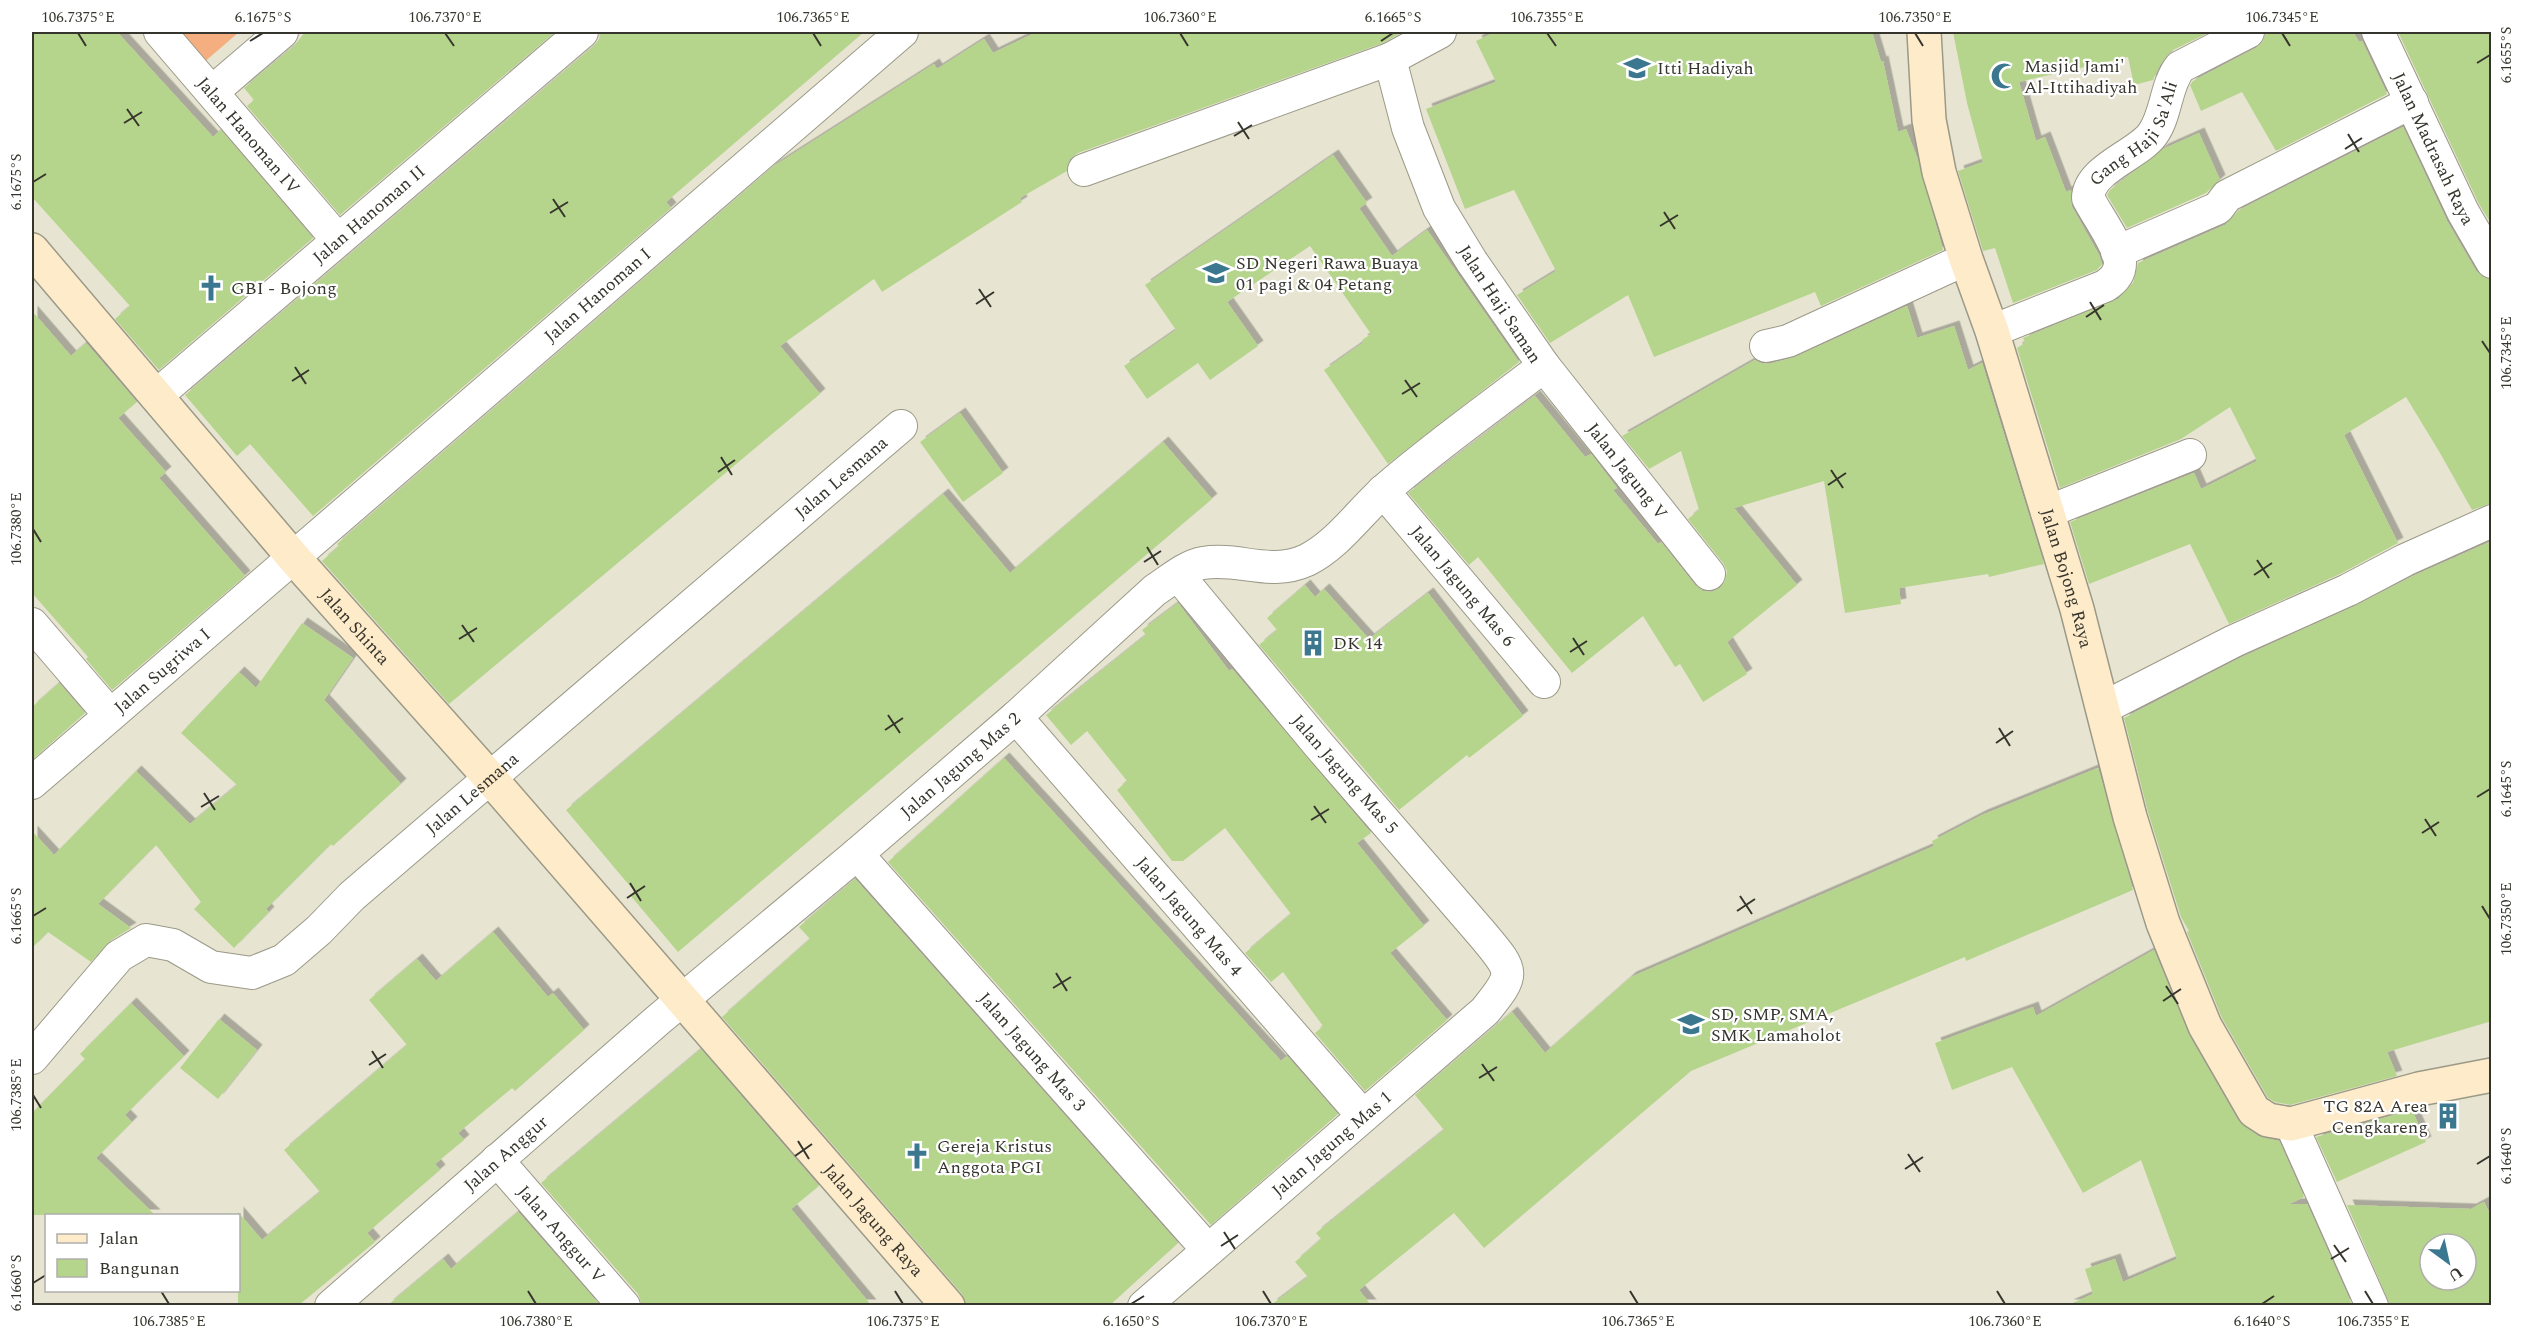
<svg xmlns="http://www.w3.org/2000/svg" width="2523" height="1337" font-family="Spectral,serif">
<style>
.green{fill:#f4ae7f}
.building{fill:#b6d58c;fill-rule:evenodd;filter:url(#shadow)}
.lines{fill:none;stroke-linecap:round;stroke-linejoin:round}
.street-casing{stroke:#9b9987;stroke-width:34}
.secondary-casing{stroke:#9b9987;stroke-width:36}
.street{stroke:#fff;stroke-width:32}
.secondary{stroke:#feebca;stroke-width:33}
.ticks{fill:none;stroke:#36352d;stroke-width:2}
.labels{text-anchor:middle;stroke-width:4.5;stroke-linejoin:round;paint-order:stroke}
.poi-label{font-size:18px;fill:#36352d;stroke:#fff;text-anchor:start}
.street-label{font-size:18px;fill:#36352d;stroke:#fff}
.neatline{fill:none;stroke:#36352d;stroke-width:2}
.ticks-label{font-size:15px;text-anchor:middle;fill:#36352d}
</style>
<defs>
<filter id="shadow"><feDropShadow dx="5.5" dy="-5.5" stdDeviation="0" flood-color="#0004"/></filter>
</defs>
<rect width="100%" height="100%" fill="#e7e5d2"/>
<path class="green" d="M 174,32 L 239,32 L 202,64 Z"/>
<path class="building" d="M 32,32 L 117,32 L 213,137 L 221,130 L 313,238 L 159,370 L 115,319 L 130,306 L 32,197 Z
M 305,32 L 555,32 L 340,215 L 247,106 L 254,100 L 244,88 L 294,46 Z
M 600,32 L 864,32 L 666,202 L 671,208 L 313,516 L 250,444 L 237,456 L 185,395 L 594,46 L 599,39 Z
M 1037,32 L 1403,32 L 1383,43 L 1078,153 L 1070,159 L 1067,171 L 1020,198 L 1022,202 L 882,292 L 874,279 L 780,346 L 820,394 L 449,704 L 322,561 L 339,546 L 337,544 L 774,166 L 934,64 L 937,69 L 984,39 L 993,53 Z
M 1495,32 L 1872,32 L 1881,62 L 1883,61 L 1898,132 L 1906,129 L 1918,160 L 1943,250 L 1821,306 L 1815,292 L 1654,357 L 1628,295 L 1550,343 L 1517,295 L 1556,271 L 1514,190 L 1465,209 L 1426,109 L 1496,82 L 1476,41 Z
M 1953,32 L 2210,32 L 2171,51 L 2160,65 L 2153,80 L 2134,85 L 2128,57 L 2019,82 L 2036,141 L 2045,137 L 2066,192 L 2071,190 L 2072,207 L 2099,255 L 2102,264 L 2097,270 L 2013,303 L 1995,248 L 1983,251 L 1958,171 L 1983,162 L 1967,103 Z
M 2266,32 L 2353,32 L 2359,42 L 2362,41 L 2387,94 L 2276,151 L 2242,92 L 2201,111 L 2190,85 L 2193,81 L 2256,48 L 2263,41 Z
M 2398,32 L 2492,32 L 2492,225 L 2479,204 Z
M 2403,127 L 2447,221 L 2476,271 L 2483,277 L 2492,280 L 2492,503 L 2472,510 L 2440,453 L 2406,397 L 2344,435 L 2398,543 L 2340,574 L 2229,624 L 2190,544 L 2089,584 L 2070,522 L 2194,473 L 2201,489 L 2257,461 L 2230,407 L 2181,439 L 2060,488 L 2017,348 L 2025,343 L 2023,338 L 2118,299 L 2133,283 L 2138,263 L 2225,225 L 2239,210 Z
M 2199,133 L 2220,180 L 2206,193 L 2127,228 L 2107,195 L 2110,190 L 2163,149 Z
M 1333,155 L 1367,203 L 1359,208 L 1392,256 L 1427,230 L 1519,362 L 1388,464 L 1324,370 L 1364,342 L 1362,340 L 1371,334 L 1310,246 L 1227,302 L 1258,346 L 1210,380 L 1198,363 L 1147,399 L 1124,366 L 1176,330 L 1145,285 Z
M 1907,306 L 1917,338 L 1954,326 L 1968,370 L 1982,363 L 2044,564 L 1989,577 L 1988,574 L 1899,588 L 1901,604 L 1845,613 L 1824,481 L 1734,508 L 1797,585 L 1727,642 L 1747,674 L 1703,702 L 1680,664 L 1675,667 L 1643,616 L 1572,673 L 1478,557 L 1469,565 L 1408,493 L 1535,396 L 1585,457 L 1591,454 L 1617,488 L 1613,490 L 1658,544 L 1661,542 L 1695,585 L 1703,591 L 1712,592 L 1720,588 L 1725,581 L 1727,571 L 1723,563 L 1688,519 L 1699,510 L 1681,451 L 1649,469 L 1622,436 L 1755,360 L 1761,363 L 1769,364 L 1795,357 Z
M 32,311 L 71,356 L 86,343 L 137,402 L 118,418 L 166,472 L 159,478 L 245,576 L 112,690 L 86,659 L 88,657 L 32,593 Z
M 960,413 L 1003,473 L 963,502 L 920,442 Z
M 1163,442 L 1212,499 L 678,952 L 630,895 L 634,891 L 566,810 L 943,494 L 1010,573 Z
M 2492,541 L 2492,1021 L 2387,1052 L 2397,1076 L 2290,1105 L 2275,1102 L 2268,1098 L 2222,1018 L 2187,932 L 2189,931 L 2181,917 L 2148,812 L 2124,718 L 2242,657 L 2355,606 L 2413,576 Z
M 1305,585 L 1315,597 L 1324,589 L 1369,639 L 1428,593 L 1523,716 L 1469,758 L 1467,755 L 1399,810 L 1259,645 L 1277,630 L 1267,618 Z
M 1178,603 L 1229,671 L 1232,669 L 1371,833 L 1357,843 L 1424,926 L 1390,953 L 1447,1020 L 1365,1091 L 1315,1033 L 1323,1026 L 1283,972 L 1271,982 L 1245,953 L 1291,914 L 1225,828 L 1183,861 L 1172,861 L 1117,790 L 1127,781 L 1087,731 L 1071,745 L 1046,715 L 1146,635 L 1142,630 Z
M 302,623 L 353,658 L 324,700 L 401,784 L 333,846 L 331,844 L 266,909 L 269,912 L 234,948 L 194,909 L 201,902 L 156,845 L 98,904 L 131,928 L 110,941 L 91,962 L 48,932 L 32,948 L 32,831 L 54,855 L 136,771 L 190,824 L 237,785 L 181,733 L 239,672 L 256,688 Z
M 59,683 L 85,713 L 32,760 L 32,707 Z
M 1004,758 L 1281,1061 L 1287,1056 L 1338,1114 L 1211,1225 L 888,862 Z
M 2098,768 L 2133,890 L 1966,961 L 1965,957 L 1691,1071 L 1484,1248 L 1454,1213 L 1359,1290 L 1371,1305 L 1271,1305 L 1308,1277 L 1295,1262 L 1321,1239 L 1316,1233 L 1444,1130 L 1415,1095 L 1512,1012 L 1545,1053 L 1631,977 L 1934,846 L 1932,841 L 1982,815 Z
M 855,879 L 1178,1243 L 1110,1305 L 966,1305 L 962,1294 L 722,1017 L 810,939 L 799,927 Z
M 493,932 L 548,997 L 553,993 L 584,1030 L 515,1091 L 512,1088 L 458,1133 L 464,1140 L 435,1164 L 440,1170 L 367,1233 L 375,1242 L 299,1305 L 238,1305 L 238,1212 L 262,1240 L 320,1192 L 284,1150 L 407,1045 L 369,1000 L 417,959 L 436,981 Z
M 2154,950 L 2189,1035 L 2238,1120 L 2258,1136 L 2279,1141 L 2304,1197 L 2289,1204 L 2307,1204 L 2352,1305 L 2068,1305 L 2093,1294 L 2085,1269 L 2115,1259 L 2123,1282 L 2177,1259 L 2141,1160 L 2083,1193 L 2012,1067 L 1952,1090 L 1935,1043 L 2033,1007 L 2036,1016 Z
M 131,1003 L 184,1056 L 125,1115 L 132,1122 L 96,1158 L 155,1215 L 32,1215 L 32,1113 L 85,1059 L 80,1054 Z
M 219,1019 L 257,1050 L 218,1099 L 180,1068 Z
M 701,1049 L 819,1186 L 791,1209 L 871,1305 L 642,1305 L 638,1294 L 541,1183 Z
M 2412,1110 L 2426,1142 L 2337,1182 L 2316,1137 Z
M 2484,1202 L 2492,1218 L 2492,1305 L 2390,1305 L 2347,1205 L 2471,1209 ZM 2430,1244 L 2466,1244 L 2466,1280 L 2430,1280 Z
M 518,1212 L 600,1305 L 388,1305 L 443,1259 L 451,1269 Z"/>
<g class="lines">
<g class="street-casing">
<g id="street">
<path id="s1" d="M 160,32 L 338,240"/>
<path id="s2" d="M 2378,32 L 2463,212 L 2492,262"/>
<path d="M 212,92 L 282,32"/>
<path d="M 1084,170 L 1390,59"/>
<path d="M 2117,252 L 2218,208 L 2227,196 L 2412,102"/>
<path id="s3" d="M 1992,331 L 2105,286 C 2113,281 2120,274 2120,263 C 2120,246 2096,214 2088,198 C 2089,169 2137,155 2152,135 C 2167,115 2165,86 2180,67 L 2248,32"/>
<path d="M 1766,346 L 1788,341 L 1966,259"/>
<path id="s4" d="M 1544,366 L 1709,574"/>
<path id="s5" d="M 156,396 L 582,32"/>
<path id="s6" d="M 1383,491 L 1544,682"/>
<path d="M 2047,512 L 2190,455"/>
<path d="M 32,624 L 110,715"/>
<path d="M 2103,708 L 2234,641 L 2348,590 L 2405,560 L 2492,521"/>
<path id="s7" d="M 1016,717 L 1363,1116"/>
<path id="s8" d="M 32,783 L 902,32"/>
<path id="s9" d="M 857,854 L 1208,1250"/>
<path id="s10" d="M 32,1058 L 119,956 L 146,940 L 173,945 L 211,967 L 252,973 L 284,960 L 319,930 L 352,896 L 901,426"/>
<path d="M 2291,1124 L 2372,1306"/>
<path id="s11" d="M 497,1160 L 624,1306"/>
<path id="s12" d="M 331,1306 L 658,1020 L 857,854 L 1016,717 L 1155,590 C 1169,581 1186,566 1203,563 C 1240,557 1270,577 1307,560 C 1339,544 1362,509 1388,487 C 1438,444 1492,406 1544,366 L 1472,262 L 1439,208 L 1408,128 L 1390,59 L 1440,32"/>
<path id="s13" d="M 1144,1306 L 1485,1011 C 1516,973 1514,972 1483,935 L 1318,744 L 1178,575"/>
</g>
</g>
<g class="secondary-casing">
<g id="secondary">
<path id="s14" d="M 1924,32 L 1929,120 L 1939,172 L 1966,259 L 1992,331 L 2077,609 L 2130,817 L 2163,923 L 2205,1026 L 2254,1111 L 2268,1120 L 2291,1124 L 2419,1089 L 2492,1075"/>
<path id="s15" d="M 32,250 L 293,557 L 490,778 L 948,1306"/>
</g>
</g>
<use href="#street" class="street"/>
<use href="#secondary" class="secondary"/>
</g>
<path class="ticks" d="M 78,33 L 86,46M 445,33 L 454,46M 813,33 L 821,46M 1180,33 L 1188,46M 1547,33 L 1556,46M 1915,33 L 1923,46M 2282,33 L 2290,46M 250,41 L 263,33M 1381,41 L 1393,33M 2477,63 L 2490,55M 127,109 L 139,126M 1238,122 L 1249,139M 124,123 L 142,112M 2348,134 L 2359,152M 1234,136 L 1252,125M 2345,149 L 2362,138M 33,182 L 46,174M 553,199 L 565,217M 1664,212 L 1675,229M 550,213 L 568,202M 1660,226 L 1678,215M 979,289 L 991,307M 2090,302 L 2101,320M 976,304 L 994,292M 2086,317 L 2104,305M 2482,341 L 2490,353M 295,367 L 306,384M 1405,380 L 1417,397M 292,381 L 309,370M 1402,394 L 1420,383M 721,457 L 732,475M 1831,470 L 1843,488M 718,472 L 735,460M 1828,485 L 1846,473M 33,529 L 41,542M 1147,547 L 1158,565M 2257,560 L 2269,578M 1144,562 L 1161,551M 2254,575 L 2272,563M 462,625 L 474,642M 1573,638 L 1584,655M 459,639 L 477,628M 1570,652 L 1587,641M 888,715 L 900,733M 1999,728 L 2010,746M 885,730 L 903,718M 1996,743 L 2013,731M 204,793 L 215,810M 2477,797 L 2490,789M 1314,806 L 1326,823M 201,807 L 219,796M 2425,819 L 2436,836M 1311,820 L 1329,809M 2422,833 L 2439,822M 630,883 L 641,901M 1740,896 L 1752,914M 627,898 L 645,886M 2482,906 L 2490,919M 1737,911 L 1755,899M 33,916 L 46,908M 1056,973 L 1067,991M 2166,986 L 2178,1004M 1053,988 L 1071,977M 2163,1001 L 2181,989M 372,1051 L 383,1068M 1482,1064 L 1494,1081M 369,1065 L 386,1054M 1479,1078 L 1497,1067M 33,1095 L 41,1108M 798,1141 L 809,1159M 1908,1154 L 1920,1172M 795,1156 L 812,1144M 2477,1164 L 2490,1156M 1905,1169 L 1923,1157M 1224,1232 L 1235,1249M 2334,1245 L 2346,1262M 1221,1246 L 1238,1235M 2331,1259 L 2349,1248M 33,1283 L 46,1275M 161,1291 L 169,1304M 528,1291 L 536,1304M 895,1291 L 903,1304M 1263,1291 L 1271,1304M 1630,1291 L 1638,1304M 1997,1291 L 2005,1304M 2365,1291 L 2373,1304M 1131,1304 L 1144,1296M 2262,1304 L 2274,1296"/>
<defs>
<g id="school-bare" transform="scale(2.07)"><path d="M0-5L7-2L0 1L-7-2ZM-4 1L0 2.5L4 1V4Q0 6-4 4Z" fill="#3b778e" stroke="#fff" stroke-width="2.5" paint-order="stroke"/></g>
<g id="mosque-bare" transform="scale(2.07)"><path d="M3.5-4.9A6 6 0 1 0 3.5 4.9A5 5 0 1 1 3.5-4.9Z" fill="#3b778e" stroke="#fff" stroke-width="2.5" paint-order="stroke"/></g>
<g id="church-bare" transform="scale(2.07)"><path d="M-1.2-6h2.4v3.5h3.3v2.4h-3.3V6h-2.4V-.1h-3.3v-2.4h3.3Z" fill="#3b778e" stroke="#fff" stroke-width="2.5" paint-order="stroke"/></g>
<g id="building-bare" transform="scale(2.07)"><path d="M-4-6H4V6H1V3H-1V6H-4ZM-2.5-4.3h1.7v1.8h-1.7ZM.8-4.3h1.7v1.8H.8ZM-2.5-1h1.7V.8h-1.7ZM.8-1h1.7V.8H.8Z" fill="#3b778e" stroke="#fff" stroke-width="2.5" paint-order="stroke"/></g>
</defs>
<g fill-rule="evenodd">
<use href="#school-bare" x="1637" y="68"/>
<use href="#mosque-bare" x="2004" y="76"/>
<use href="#school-bare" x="1216" y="273"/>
<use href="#church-bare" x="211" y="288"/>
<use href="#building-bare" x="1313" y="643"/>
<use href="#school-bare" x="1691" y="1024"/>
<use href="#building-bare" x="2448" y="1116"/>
<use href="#church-bare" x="917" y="1156"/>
</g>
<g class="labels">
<g class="poi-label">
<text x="2024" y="72">Masjid Jami'<tspan x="2024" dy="21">Al-Ittihadiyah</tspan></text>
<text x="1657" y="74">Itti Hadiyah</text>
<text x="1236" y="269">SD Negeri Rawa Buaya<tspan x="1236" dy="21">01 pagi &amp; 04 Petang</tspan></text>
<text x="231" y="294">GBI - Bojong</text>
<text x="1333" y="649">DK 14</text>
<text x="1711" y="1020">SD, SMP, SMA,<tspan x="1711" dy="21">SMK Lamaholot</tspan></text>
<text x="2428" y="1112" text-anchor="end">TG 82A Area<tspan x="2428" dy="21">Cengkareng</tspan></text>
<text x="937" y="1152">Gereja Kristus<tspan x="937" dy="21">Anggota PGI</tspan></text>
</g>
<g class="street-label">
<text dy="6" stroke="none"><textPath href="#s3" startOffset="306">Gang Haji Sa'Ali</textPath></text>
<text dy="6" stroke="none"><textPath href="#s1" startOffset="136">Jalan Hanoman IV</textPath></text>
<text dy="6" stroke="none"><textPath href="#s2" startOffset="129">Jalan Madrasah Raya</textPath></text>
<text dy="6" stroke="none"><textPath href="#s5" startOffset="280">Jalan Hanoman II</textPath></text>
<text dy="6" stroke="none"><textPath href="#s8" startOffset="747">Jalan Hanoman I</textPath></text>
<text transform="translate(1500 304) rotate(57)" y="6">Jalan Haji Saman</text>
<text dy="6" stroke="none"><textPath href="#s4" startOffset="134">Jalan Jagung V</textPath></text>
<text dy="6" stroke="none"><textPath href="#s10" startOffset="1050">Jalan Lesmana</textPath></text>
<text dy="6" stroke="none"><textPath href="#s14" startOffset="567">Jalan Bojong Raya</textPath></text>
<text dy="6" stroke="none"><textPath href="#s6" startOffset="124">Jalan Jagung Mas 6</textPath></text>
<text dy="6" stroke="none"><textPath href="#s15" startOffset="496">Jalan Shinta</textPath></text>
<text dy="6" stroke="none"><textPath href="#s8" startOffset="172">Jalan Sugriwa I</textPath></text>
<text dy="6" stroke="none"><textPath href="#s12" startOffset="830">Jalan Jagung Mas 2</textPath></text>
<text transform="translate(1345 774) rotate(49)" y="6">Jalan Jagung Mas 5</text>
<text dy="6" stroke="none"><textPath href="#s10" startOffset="564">Jalan Lesmana</textPath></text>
<text dy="6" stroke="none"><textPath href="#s7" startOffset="264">Jalan Jagung Mas 4</textPath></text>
<text dy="6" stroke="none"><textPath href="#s9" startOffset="264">Jalan Jagung Mas 3</textPath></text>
<text dy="6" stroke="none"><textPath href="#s13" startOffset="248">Jalan Jagung Mas 1</textPath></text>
<text dy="6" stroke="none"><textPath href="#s12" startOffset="232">Jalan Anggur</textPath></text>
<text dy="6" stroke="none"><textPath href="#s15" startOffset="1284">Jalan Jagung Raya</textPath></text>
<text dy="6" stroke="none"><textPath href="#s11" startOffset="98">Jalan Anggur V</textPath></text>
</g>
</g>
<rect width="2523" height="1337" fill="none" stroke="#ffffff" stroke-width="66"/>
<rect x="45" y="1214" width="195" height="78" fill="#ffffff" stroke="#afaeab" stroke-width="1.5"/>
<rect x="57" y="1234" width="30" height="9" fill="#feebca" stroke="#afaeab" stroke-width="1.5"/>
<text x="99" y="1244" font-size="18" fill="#36352d">Jalan</text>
<rect x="57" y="1259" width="30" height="18" fill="#b6d58c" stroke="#afaeab" stroke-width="1.5"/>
<text x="99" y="1274" font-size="18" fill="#36352d">Bangunan</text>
<g transform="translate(2448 1262) rotate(147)"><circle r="28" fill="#ffffff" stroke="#afaeab" stroke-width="1.5"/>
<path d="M0-4.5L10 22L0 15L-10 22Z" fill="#3b778e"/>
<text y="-9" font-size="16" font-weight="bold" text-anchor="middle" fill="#36352d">U</text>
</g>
<rect x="33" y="33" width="2457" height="1271" class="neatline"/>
<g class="ticks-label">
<text x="78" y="22">106.7375°E</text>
<text x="263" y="22">6.1675°S</text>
<text x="445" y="22">106.7370°E</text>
<text x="813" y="22">106.7365°E</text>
<text x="1180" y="22">106.7360°E</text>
<text x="1393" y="22">6.1665°S</text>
<text x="1547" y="22">106.7355°E</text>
<text x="1915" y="22">106.7350°E</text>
<text x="2282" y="22">106.7345°E</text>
<text transform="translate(2506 55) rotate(-90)" y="5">6.1655°S</text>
<text transform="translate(16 182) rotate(-90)" y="5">6.1675°S</text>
<text transform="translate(2506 353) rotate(-90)" y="5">106.7345°E</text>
<text transform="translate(16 529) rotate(-90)" y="5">106.7380°E</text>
<text transform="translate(2506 789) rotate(-90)" y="5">6.1645°S</text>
<text transform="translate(16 916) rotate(-90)" y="5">6.1665°S</text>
<text transform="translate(2506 919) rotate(-90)" y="5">106.7350°E</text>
<text transform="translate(16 1095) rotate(-90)" y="5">106.7385°E</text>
<text transform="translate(2506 1156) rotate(-90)" y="5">6.1640°S</text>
<text transform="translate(16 1283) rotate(-90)" y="5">6.1660°S</text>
<text x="169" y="1326">106.7385°E</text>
<text x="536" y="1326">106.7380°E</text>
<text x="903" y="1326">106.7375°E</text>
<text x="1131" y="1326">6.1650°S</text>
<text x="1271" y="1326">106.7370°E</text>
<text x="1638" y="1326">106.7365°E</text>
<text x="2005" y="1326">106.7360°E</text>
<text x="2262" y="1326">6.1640°S</text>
<text x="2373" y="1326">106.7355°E</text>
</g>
</svg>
